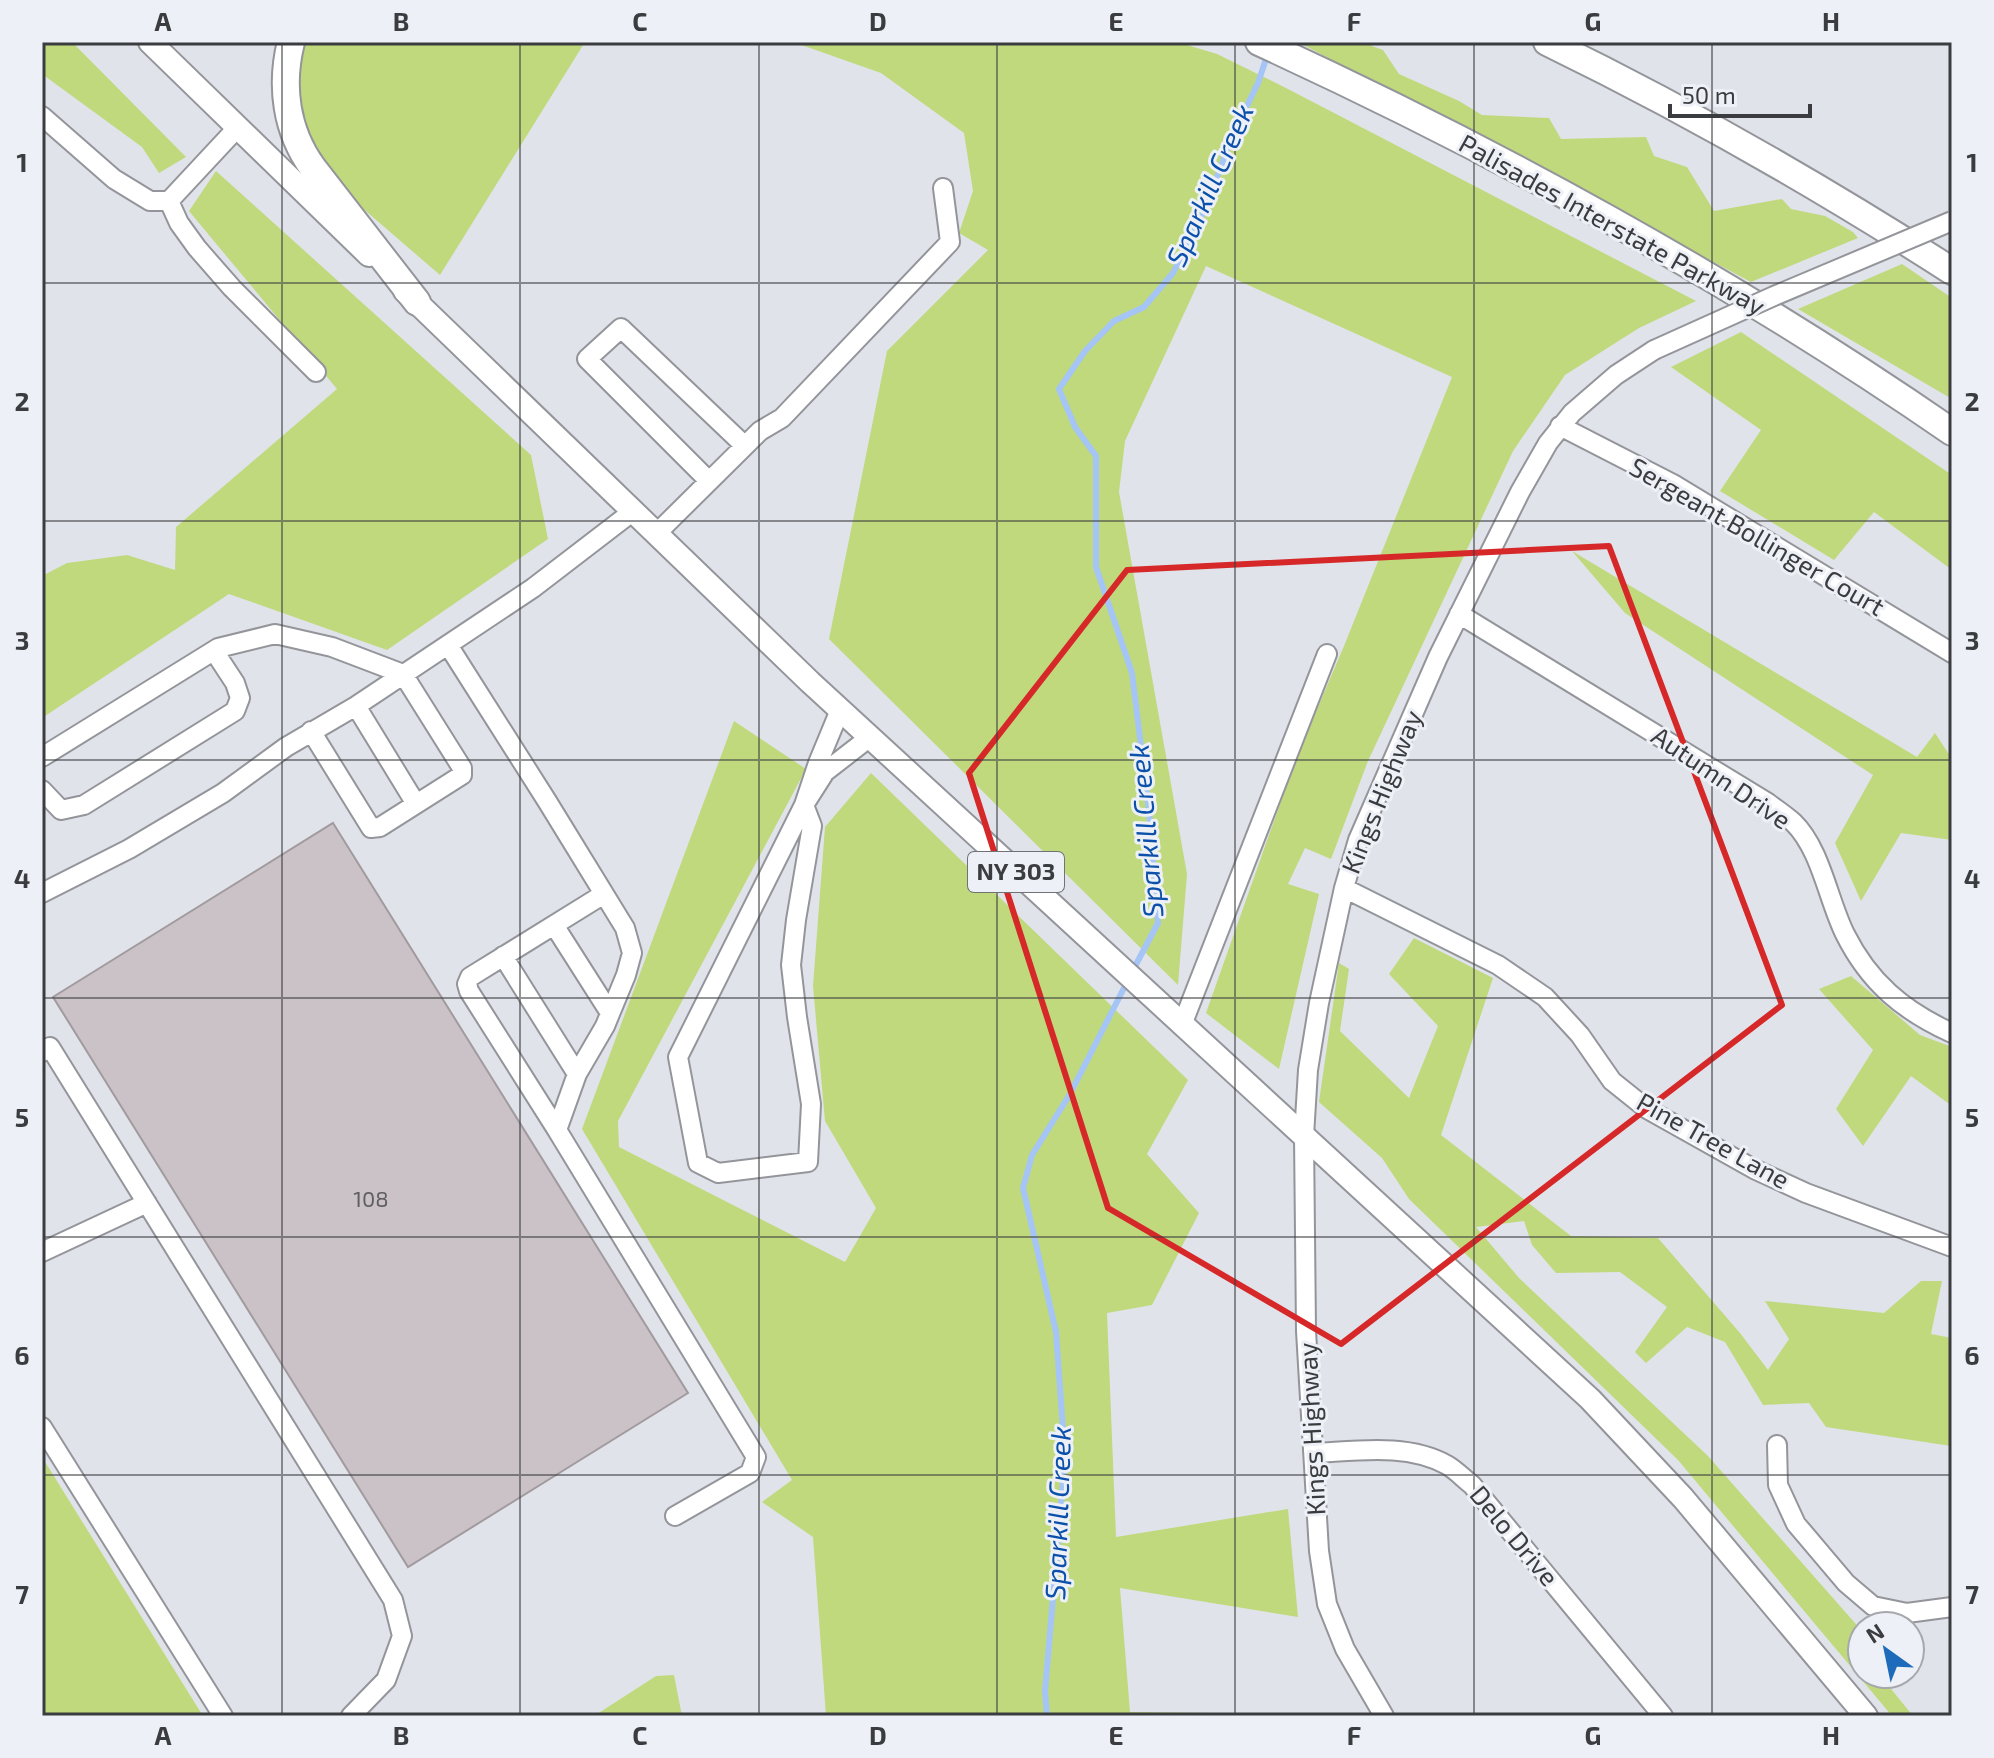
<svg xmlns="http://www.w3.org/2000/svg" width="1994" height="1758" font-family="'Exo 2',sans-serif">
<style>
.green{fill:#c0d97d}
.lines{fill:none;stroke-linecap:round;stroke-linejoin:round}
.stream{stroke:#a4c5f5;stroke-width:6}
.building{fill:#cac2c6;stroke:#a19a9e;stroke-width:2}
.minor-casing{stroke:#93959b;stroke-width:22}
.major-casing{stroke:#93959b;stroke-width:26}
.highway-casing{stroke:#93959b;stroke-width:30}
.minor{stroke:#fff;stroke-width:18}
.major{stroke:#fff;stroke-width:22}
.highway{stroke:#fff;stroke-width:26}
.minor-bridge-casing{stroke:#93959b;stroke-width:22;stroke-linecap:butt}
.minor-bridge{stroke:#fff;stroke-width:18}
.marked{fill:none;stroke:#d62828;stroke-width:6;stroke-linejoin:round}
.grid{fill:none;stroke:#3b3c3f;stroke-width:2;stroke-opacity:0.55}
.labels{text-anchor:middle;stroke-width:6;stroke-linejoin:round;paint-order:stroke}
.number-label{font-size:22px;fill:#5f5e61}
.shield{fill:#edf0f6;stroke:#707276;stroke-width:2}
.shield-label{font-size:24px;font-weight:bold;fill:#3b3c3f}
.street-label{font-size:26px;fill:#3b3c3f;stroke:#edf0f6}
.water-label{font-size:28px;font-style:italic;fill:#0b50aa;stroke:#edf0f6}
.neatline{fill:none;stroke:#3b3c3f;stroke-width:3}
.grid-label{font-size:26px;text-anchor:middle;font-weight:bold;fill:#3b3c3f}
</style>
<rect width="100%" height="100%" fill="#e0e3e9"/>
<path class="green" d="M 42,42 L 72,42 L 186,157 L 159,173 L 142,147 L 42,74 Z
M 301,42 L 585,42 L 440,275 L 353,200 L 320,165 L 302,127 L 295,69 Z
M 793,42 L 1090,42 L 1096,45 L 1106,42 L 1177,42 L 1217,54 L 1286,88 L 1696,301 L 1639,328 L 1565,375 L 1513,451 L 1368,761 L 1331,859 L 1305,848 L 1288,884 L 1319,894 L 1279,1069 L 1206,1013 L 1297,756 L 1344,646 L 1452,377 L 1206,266 L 1125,441 L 1119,492 L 1187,874 L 1178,985 L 829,639 L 887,351 L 988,250 L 959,233 L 973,191 L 964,133 L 881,73 Z
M 1298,42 L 1370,42 L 1372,46 L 1383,50 L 1399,74 L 1459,101 L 1482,115 L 1549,118 L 1561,139 L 1646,137 L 1654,156 L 1687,167 L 1714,211 L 1782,199 L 1791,209 L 1825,216 L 1853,232 L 1858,238 L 1751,282 Z
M 216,171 L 531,455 L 548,539 L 387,650 L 229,594 L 42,718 L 42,576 L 67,563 L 127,555 L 175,570 L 176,527 L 337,389 L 189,211 Z
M 1902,264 L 1952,298 L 1952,399 L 1798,309 Z
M 1741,332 L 1952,475 L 1952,570 L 1874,512 L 1834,560 L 1720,491 L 1761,430 L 1671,367 Z
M 1572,551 L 1917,757 L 1935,733 L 1952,759 L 1952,840 L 1901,833 L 1861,901 L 1835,843 L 1873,775 L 1625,613 Z
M 734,721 L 806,769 L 618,1121 L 619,1147 L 845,1262 L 876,1208 L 825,1121 L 813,986 L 825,827 L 871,773 L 1188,1080 L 1147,1154 L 1199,1213 L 1152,1305 L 1107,1313 L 1116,1537 L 1288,1509 L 1298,1617 L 1120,1588 L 1130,1712 L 1213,1713 L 1231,1716 L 826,1716 L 813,1537 L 762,1502 L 792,1480 L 582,1129 Z
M 1414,938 L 1493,978 L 1441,1135 L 1571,1236 L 1658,1238 L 1740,1333 L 1768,1370 L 1789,1339 L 1765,1301 L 1884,1313 L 1921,1281 L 1942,1281 L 1931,1334 L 1952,1338 L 1952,1459 L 1951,1446 L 1826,1427 L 1809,1403 L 1763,1405 L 1725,1342 L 1687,1327 L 1646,1363 L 1635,1352 L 1667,1307 L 1620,1272 L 1556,1273 L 1532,1245 L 1524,1221 L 1476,1227 L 1519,1278 L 1708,1456 L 1862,1631 L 1862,1635 L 1856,1645 L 1862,1653 L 1862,1674 L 1879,1674 L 1913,1716 L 1892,1716 L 1678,1460 L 1409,1199 L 1382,1158 L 1319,1102 L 1339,963 L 1349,969 L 1340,1031 L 1409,1098 L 1438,1026 L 1389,974 Z
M 1851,976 L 1920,1035 L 1952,1047 L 1952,1106 L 1911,1076 L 1863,1146 L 1836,1109 L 1873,1050 L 1819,989 Z
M 42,1457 L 203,1716 L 42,1716 Z
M 674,1675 L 682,1716 L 594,1716 L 656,1676 Z"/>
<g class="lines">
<path class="stream" d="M 1132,972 L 1158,923 L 1149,812 L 1132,673 L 1096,567 L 1096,456 L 1075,427 L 1059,389 L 1085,351 L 1114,321 L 1144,307 L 1173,273 L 1206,207 L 1231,139 L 1258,83 L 1268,53
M 1047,1716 L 1045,1691 L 1065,1458 L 1056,1332 L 1023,1188 L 1032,1155 L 1070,1094 L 1127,982"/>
</g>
<path class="building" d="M 333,823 L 688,1393 L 408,1567 L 53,997 Z"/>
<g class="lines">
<g class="minor-casing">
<path id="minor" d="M 42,116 L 114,179 L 150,201 L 169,201 L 238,127
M 169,201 L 179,223 L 197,248 L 232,288 L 316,372
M 1560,426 L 1673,484 L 1952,653
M 709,481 L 587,359 L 621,328 L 745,446
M 656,534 L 760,431 L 782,418 L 950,242 L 943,188
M 1459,614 L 1768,803 C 1776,809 1785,815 1793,822 C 1821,849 1828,900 1845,934 C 1869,982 1903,1011 1952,1033
M 448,645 L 547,801 L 625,928 L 632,953 L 626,975 L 605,1026 L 577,1074 L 557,1130 L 756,1457 L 750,1473 L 675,1516
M 356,706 L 416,804
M 840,710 L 818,763 L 804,805 L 812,826 L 796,920 L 791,965 L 797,1017 L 811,1104 L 808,1162 L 718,1173 L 698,1163 L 678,1057 L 804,805 L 825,772 L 870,737
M 42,757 L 218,648 L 275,634 L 332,647 L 403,674 L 462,768 L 462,775 L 380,827 L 371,828 L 311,731
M 42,790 L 61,810 L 84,805 L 235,711 L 240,698 L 235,683 L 214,651
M 1344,888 L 1498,965 L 1545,997 L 1580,1035 L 1612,1081 L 1647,1109 L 1754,1169 L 1806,1193 L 1952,1247
M 42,893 L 129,849 L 223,793 L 286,747 L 356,706 L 533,588 L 632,512
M 554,925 L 610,1013
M 503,956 L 577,1074
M 1182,1025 L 1327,654
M 42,1052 L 50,1047 L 393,1600 L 402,1636 L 386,1680 L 351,1716
M 557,1130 L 469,991 L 467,984 L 470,977 L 604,894
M 42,1252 L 147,1203
M 42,1427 L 223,1716
M 1777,1445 L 1778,1485 L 1796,1524 L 1846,1583 L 1873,1606 L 1907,1613 L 1952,1607
M 1314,1453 C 1357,1451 1408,1443 1447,1465 C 1456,1470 1464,1479 1472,1485 L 1663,1716
M 1384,1716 L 1345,1649 L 1327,1604 L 1319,1551 L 1306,1331 L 1304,1136 L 1308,1070 L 1319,1003 L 1344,888 L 1358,840 L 1438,657 L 1520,492 L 1548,443 L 1572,413 L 1616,375 L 1654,350"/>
</g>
<g class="major-casing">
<path id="major" d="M 150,42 L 369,255
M 405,291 L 810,682 L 1590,1399 L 1683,1498 L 1866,1716"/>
</g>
<g class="highway-casing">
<path id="highway" d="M 291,42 C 280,86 286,131 313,168 L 417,302
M 1259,42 C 1501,153 1733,281 1952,432
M 1547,42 C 1687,110 1821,187 1952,271"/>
</g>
<use href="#minor" class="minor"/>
<use href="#major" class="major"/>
<use href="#highway" class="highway"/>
<g class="minor-bridge-casing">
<path id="minor-bridge" d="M 1654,350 L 1774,296 L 1952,221"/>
</g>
<use href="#minor-bridge" class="minor-bridge"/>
</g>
<path class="marked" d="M 1609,546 L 1782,1005 L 1341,1344 L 1108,1208 L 969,773 L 1127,570 Z"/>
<path class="grid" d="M 282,42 L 282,1716M 520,42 L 520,1716M 759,42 L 759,1716M 997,42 L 997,1716M 1235,42 L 1235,1716M 1474,42 L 1474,1716M 1712,42 L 1712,1716M 42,283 L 1952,283M 42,521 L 1952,521M 42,760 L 1952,760M 42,998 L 1952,998M 42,1237 L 1952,1237M 42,1475 L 1952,1475"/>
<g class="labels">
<g class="number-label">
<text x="371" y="1207">108</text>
</g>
<rect class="shield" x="968" y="852" width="96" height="40" rx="6"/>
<g class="shield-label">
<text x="1016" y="880">NY 303</text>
</g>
<g class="street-label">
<text transform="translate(1612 225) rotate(29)" y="9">Palisades Interstate Parkway</text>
<text transform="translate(1757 537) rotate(30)" y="9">Sergeant Bollinger Court</text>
<text transform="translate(1721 778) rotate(34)" y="9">Autumn Drive</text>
<text transform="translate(1382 792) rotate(-68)" y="9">Kings Highway</text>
<text transform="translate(1713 1141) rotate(29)" y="9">Pine Tree Lane</text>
<text transform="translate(1312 1429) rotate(-93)" y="9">Kings Highway</text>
<text transform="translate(1514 1536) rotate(50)" y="9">Delo Drive</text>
</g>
<g class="water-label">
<text transform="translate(1210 185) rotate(-66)" y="10">Sparkill Creek</text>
<text transform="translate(1146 831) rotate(-95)" y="10">Sparkill Creek</text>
<text transform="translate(1058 1513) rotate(-88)" y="10">Sparkill Creek</text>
</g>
</g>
<rect width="1994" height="1758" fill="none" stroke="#edf0f6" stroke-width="88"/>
<g transform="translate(1886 1650) rotate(327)"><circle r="38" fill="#edf0f6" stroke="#a6a8ad" stroke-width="2"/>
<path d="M0-6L14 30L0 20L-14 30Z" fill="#1d6bba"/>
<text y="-12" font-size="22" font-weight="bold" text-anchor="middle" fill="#3b3c3f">N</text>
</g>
<path d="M1670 104v12h140v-12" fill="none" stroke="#3b3c3f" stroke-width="4"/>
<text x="1682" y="104" font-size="24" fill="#3b3c3f" stroke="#edf0f6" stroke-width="6" paint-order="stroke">50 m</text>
<rect x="44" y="44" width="1906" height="1670" class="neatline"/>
<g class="grid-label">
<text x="163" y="31">A</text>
<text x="401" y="31">B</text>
<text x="640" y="31">C</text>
<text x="878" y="31">D</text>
<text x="1116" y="31">E</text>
<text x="1354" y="31">F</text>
<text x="1593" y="31">G</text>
<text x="1831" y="31">H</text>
<text x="22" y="172">1</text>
<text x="1972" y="172">1</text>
<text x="22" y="411">2</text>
<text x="1972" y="411">2</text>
<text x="22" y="650">3</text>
<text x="1972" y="650">3</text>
<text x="22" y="888">4</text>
<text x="1972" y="888">4</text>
<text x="22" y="1127">5</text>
<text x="1972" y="1127">5</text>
<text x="22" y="1365">6</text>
<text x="1972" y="1365">6</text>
<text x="22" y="1604">7</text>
<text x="1972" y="1604">7</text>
<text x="163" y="1745">A</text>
<text x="401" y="1745">B</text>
<text x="640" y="1745">C</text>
<text x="878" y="1745">D</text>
<text x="1116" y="1745">E</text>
<text x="1354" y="1745">F</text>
<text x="1593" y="1745">G</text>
<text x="1831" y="1745">H</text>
</g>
</svg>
